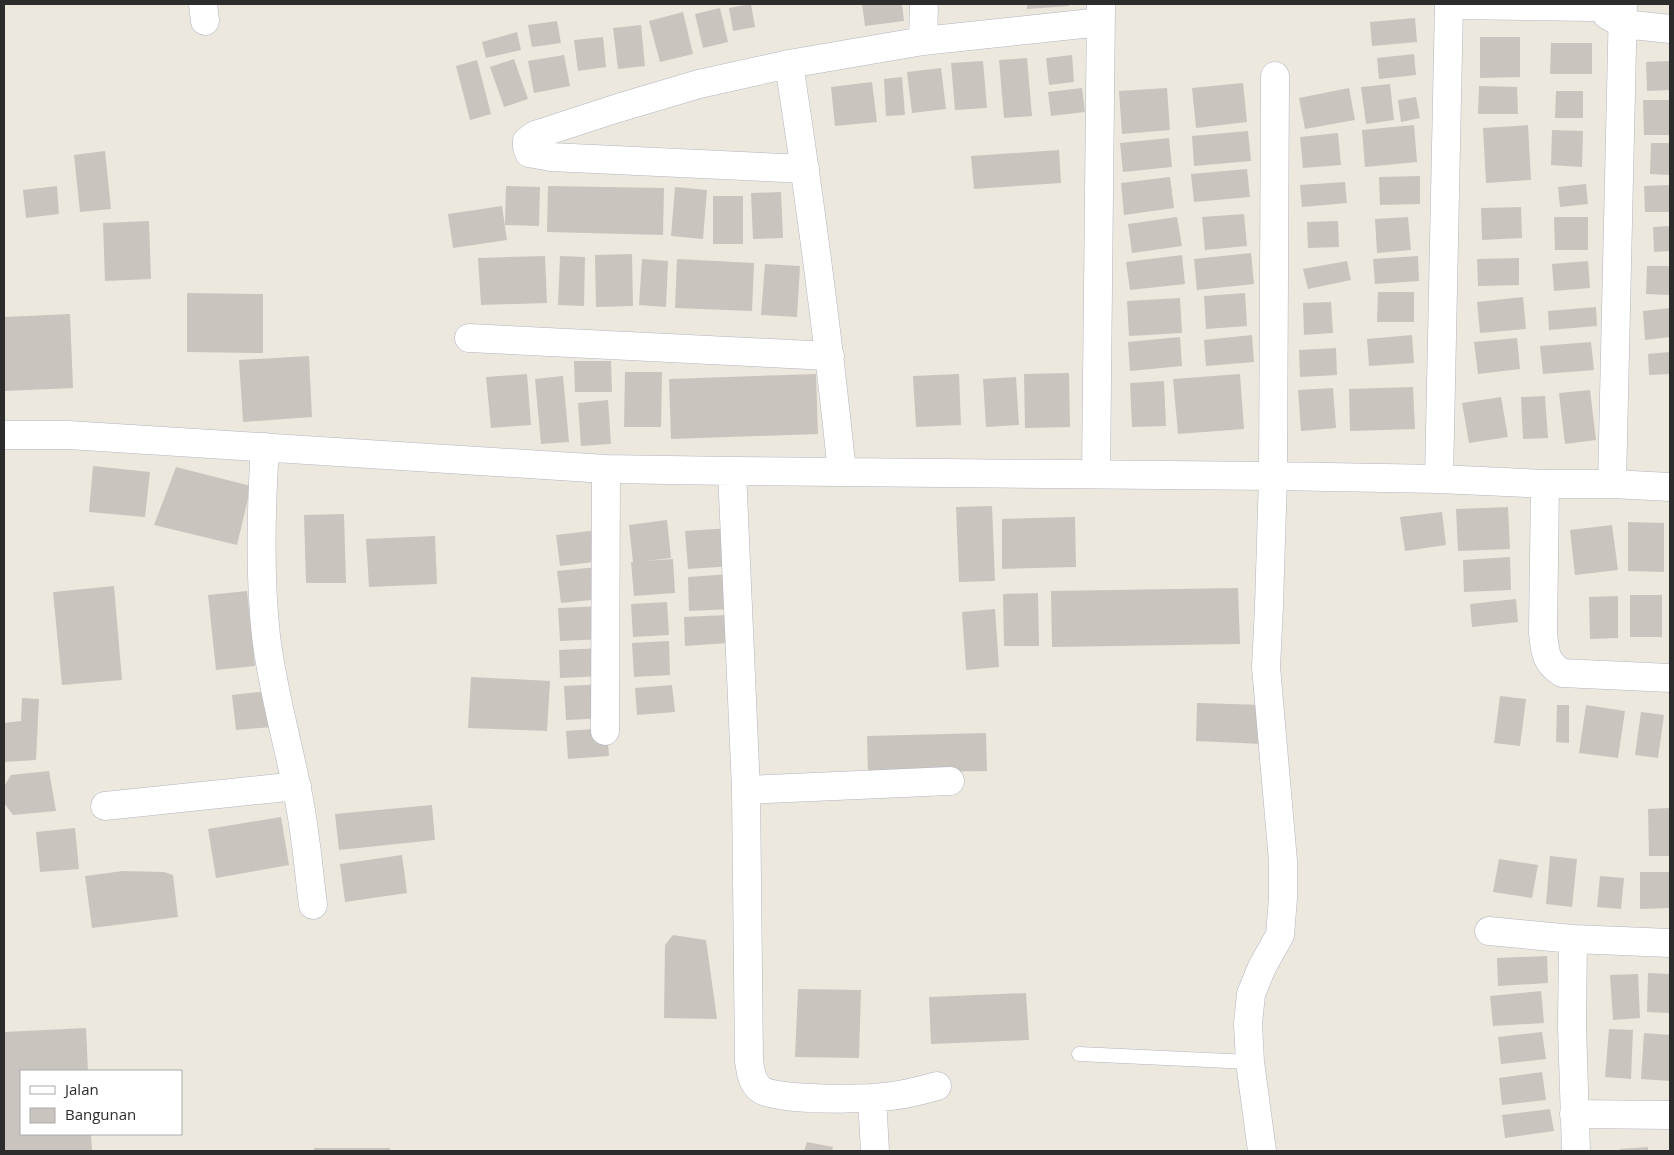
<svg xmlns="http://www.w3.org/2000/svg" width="1674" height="1155" font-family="'Open Sans',sans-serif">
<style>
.building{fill:#c9c4bd}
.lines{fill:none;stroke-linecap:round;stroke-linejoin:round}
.service-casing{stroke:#b2b4bf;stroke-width:15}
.minor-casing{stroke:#b2b4bf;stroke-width:29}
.service{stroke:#fff;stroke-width:14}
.minor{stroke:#fff;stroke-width:28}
</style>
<rect width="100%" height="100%" fill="#ede8de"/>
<path class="building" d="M 751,4 L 755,27 L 733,31 L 729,8 Z
M 862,4 L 902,4 L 904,21 L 865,26 Z
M 1027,4 L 1069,4 L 1069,6 L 1027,9 Z
M 720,8 L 728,42 L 703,48 L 695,14 Z
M 683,12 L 693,54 L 660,62 L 649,21 Z
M 1415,18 L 1417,42 L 1372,46 L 1370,22 Z
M 557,21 L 561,43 L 532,47 L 528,25 Z
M 641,25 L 645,66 L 618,69 L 613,28 Z
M 517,32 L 521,50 L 486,58 L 482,42 Z
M 603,37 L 606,67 L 578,71 L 574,40 Z
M 1480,37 L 1520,37 L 1520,77 L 1480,78 Z
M 1551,43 L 1592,43 L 1592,74 L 1550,74 Z
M 1414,54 L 1416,75 L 1379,79 L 1377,58 Z
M 564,55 L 570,86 L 534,93 L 528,61 Z
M 1072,55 L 1074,82 L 1049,85 L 1046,58 Z
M 1027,58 L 1032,116 L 1004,118 L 999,60 Z
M 514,59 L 528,99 L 504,107 L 490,67 Z
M 477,60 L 491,114 L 470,120 L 456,66 Z
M 983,61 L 987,108 L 955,110 L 951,63 Z
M 1670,61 L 1670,90 L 1647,91 L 1646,62 Z
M 941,68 L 946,109 L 912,113 L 907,72 Z
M 902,77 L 905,115 L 886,116 L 884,79 Z
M 872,82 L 877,122 L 835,126 L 831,87 Z
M 1243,83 L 1247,122 L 1196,128 L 1192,88 Z
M 1390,84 L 1394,120 L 1366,124 L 1361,87 Z
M 1479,86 L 1517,87 L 1518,114 L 1478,114 Z
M 1082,88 L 1085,112 L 1051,116 L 1048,92 Z
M 1167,88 L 1170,130 L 1122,134 L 1119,91 Z
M 1349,88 L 1355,120 L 1305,129 L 1299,98 Z
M 1556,91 L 1583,91 L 1583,118 L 1555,118 Z
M 1416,97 L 1420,118 L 1401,122 L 1398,100 Z
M 1643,100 L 1670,100 L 1670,135 L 1644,135 Z
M 1414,125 L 1417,162 L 1365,167 L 1362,130 Z
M 1528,125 L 1531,180 L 1486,183 L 1483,128 Z
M 1552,130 L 1583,131 L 1582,167 L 1551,165 Z
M 1248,131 L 1251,161 L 1194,166 L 1192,136 Z
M 1338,133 L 1341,165 L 1303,168 L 1300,137 Z
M 1169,138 L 1172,167 L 1123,172 L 1120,143 Z
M 1651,143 L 1670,143 L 1670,175 L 1650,174 Z
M 1059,150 L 1061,183 L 974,189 L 971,156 Z
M 105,151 L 111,209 L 80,212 L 74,155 Z
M 1247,169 L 1250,197 L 1194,202 L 1191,174 Z
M 1420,176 L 1420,204 L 1380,205 L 1379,177 Z
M 1170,177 L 1174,208 L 1124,215 L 1121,183 Z
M 1345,182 L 1347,203 L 1302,207 L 1300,185 Z
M 1586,184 L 1588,204 L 1560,207 L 1558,187 Z
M 1670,185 L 1670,212 L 1645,212 L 1644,186 Z
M 57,186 L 59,214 L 26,218 L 23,190 Z
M 506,186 L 540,187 L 539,226 L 505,225 Z
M 548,186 L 664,188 L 663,235 L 547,232 Z
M 675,187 L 707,190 L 703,239 L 671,236 Z
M 781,192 L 783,238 L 753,239 L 751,193 Z
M 713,196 L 743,196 L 743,244 L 713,244 Z
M 502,206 L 507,240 L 453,248 L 448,214 Z
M 1521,207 L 1522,238 L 1482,240 L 1481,208 Z
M 1244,214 L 1247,246 L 1205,250 L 1202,217 Z
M 1177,217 L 1182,246 L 1132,253 L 1128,224 Z
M 1408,217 L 1411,250 L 1377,253 L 1375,219 Z
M 1554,217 L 1588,217 L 1588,250 L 1555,250 Z
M 149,221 L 151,279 L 105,281 L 103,223 Z
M 1338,221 L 1339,247 L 1308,248 L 1307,222 Z
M 1670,226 L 1670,251 L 1654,252 L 1653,227 Z
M 1251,253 L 1254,284 L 1197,290 L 1194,259 Z
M 632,254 L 633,306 L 596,307 L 595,255 Z
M 1182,255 L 1185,284 L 1130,290 L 1126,262 Z
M 545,256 L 547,303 L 481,305 L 478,258 Z
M 560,256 L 585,257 L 584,306 L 558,305 Z
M 1418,256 L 1419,281 L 1375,284 L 1373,259 Z
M 1519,258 L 1519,285 L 1478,286 L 1477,259 Z
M 642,259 L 668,261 L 666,307 L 639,305 Z
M 677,259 L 754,263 L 752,311 L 675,308 Z
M 1347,261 L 1351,280 L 1308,289 L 1303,269 Z
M 1588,261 L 1590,288 L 1554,291 L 1552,264 Z
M 765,264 L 800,266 L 797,317 L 761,315 Z
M 1647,266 L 1670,266 L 1670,295 L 1646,294 Z
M 1378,292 L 1414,292 L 1414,322 L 1377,322 Z
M 187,293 L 263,294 L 263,353 L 187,352 Z
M 1245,293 L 1247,326 L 1206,329 L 1204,296 Z
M 1523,297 L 1526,329 L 1480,333 L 1477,302 Z
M 1180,298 L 1182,333 L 1129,336 L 1127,301 Z
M 1331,302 L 1333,333 L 1304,335 L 1303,303 Z
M 1596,307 L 1597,326 L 1549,330 L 1548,311 Z
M 1670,308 L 1670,337 L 1645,340 L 1643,311 Z
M 70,314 L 73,388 L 4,391 L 4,317 Z
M 1252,335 L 1254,362 L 1206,366 L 1204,340 Z
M 1412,335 L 1414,363 L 1369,366 L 1367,339 Z
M 1180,337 L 1182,366 L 1130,371 L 1128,342 Z
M 1517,338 L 1520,369 L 1478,374 L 1474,342 Z
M 1591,342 L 1594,370 L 1543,374 L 1540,346 Z
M 1336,348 L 1337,375 L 1300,377 L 1299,350 Z
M 1670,352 L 1670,374 L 1649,375 L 1648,354 Z
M 309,356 L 312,417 L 243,422 L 239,360 Z
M 574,361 L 611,361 L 612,392 L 575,392 Z
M 625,372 L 662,372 L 661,427 L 624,427 Z
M 1069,373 L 1070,427 L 1025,428 L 1024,374 Z
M 527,374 L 531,425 L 491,428 L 486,377 Z
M 816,374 L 818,434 L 671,439 L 669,379 Z
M 959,374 L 961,425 L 916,427 L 913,376 Z
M 1240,374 L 1244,429 L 1178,434 L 1173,379 Z
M 563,376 L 569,442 L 541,444 L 535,379 Z
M 1016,377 L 1019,425 L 986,427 L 983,379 Z
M 1164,381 L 1166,426 L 1132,427 L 1130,383 Z
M 1413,387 L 1415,429 L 1350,431 L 1349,389 Z
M 1333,388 L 1336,428 L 1301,431 L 1298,390 Z
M 1590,390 L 1596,440 L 1565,444 L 1559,393 Z
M 1545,396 L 1548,438 L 1523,439 L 1521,397 Z
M 1501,397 L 1508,437 L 1469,443 L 1462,403 Z
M 608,400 L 611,444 L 581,446 L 578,403 Z
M 93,466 L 150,472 L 145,517 L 89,512 Z
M 176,467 L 251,486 L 237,545 L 154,525 Z
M 992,506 L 995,581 L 959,582 L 956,507 Z
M 1508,507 L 1510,549 L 1458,551 L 1456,509 Z
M 1442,512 L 1446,545 L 1405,551 L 1400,517 Z
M 344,514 L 346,583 L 306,583 L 304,515 Z
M 1075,517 L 1076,567 L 1002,569 L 1002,519 Z
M 667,520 L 671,558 L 645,561 L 673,559 L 675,593 L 634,596 L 631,562 L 633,562 L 629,525 Z
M 1628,522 L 1664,523 L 1664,572 L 1628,571 Z
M 1612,525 L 1618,570 L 1575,575 L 1570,530 Z
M 731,528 L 734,566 L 688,569 L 685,531 Z
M 598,530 L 602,561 L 560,566 L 556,535 Z
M 435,536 L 437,584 L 369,587 L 366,539 Z
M 1510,557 L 1511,590 L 1464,592 L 1463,560 Z
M 598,567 L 602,599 L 561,603 L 557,571 Z
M 730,574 L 732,609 L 689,611 L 688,577 Z
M 114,586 L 122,680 L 62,685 L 53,592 Z
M 1238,588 L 1240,644 L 1052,647 L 1051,591 Z
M 247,591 L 255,666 L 216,670 L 208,595 Z
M 1038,593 L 1039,646 L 1004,646 L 1003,594 Z
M 1630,595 L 1662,595 L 1662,637 L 1630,637 Z
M 1618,596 L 1618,638 L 1590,639 L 1589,597 Z
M 1516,599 L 1518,622 L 1472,627 L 1470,604 Z
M 667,602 L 669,635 L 633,637 L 631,604 Z
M 604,606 L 605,639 L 560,641 L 558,608 Z
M 995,609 L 999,667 L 966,670 L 962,612 Z
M 727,615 L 729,643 L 685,646 L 684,617 Z
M 669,641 L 670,675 L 634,677 L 632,643 Z
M 603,648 L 604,676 L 560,678 L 559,650 Z
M 471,677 L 550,681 L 547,731 L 468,728 Z
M 607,684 L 609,718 L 566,720 L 564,686 Z
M 672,685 L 675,712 L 637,715 L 635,688 Z
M 268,691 L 272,727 L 236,730 L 232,695 Z
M 1500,696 L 1526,699 L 1520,746 L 1494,743 Z
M 22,698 L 39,699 L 36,760 L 4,762 L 4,723 L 21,721 Z
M 1197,703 L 1265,705 L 1263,744 L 1196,741 Z
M 1557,705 L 1569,705 L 1569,743 L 1556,742 Z
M 1586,705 L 1625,711 L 1618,758 L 1579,753 Z
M 1641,712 L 1664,715 L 1658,758 L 1635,755 Z
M 607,728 L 609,756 L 568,759 L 566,731 Z
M 986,733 L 987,771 L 868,773 L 867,736 Z
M 49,771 L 56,811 L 13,815 L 4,803 L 4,786 L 11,775 Z
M 432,805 L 435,840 L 339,850 L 335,814 Z
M 1670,808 L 1670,856 L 1649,856 L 1648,809 Z
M 281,817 L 289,865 L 216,878 L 208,829 Z
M 75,828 L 79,869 L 40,872 L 36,832 Z
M 402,855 L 407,893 L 345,902 L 340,864 Z
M 1550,856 L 1577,859 L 1572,907 L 1546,904 Z
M 1499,859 L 1538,865 L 1532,898 L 1493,892 Z
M 123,871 L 164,872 L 173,875 L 178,917 L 92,928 L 85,876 Z
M 1640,872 L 1670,872 L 1670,908 L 1640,909 Z
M 1600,876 L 1624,878 L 1621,909 L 1597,907 Z
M 673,935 L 706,940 L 717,1019 L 664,1018 L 665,945 Z
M 1547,956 L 1548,983 L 1498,986 L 1497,958 Z
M 1648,973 L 1669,974 L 1669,1013 L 1647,1012 Z
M 1638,974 L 1640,1018 L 1613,1020 L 1610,975 Z
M 798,989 L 861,990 L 859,1058 L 795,1057 Z
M 1541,991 L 1544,1023 L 1493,1026 L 1490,996 Z
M 1026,993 L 1029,1040 L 931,1044 L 929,997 Z
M 86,1028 L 88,1071 L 21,1071 L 21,1134 L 91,1134 L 92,1151 L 4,1151 L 4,1032 Z
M 1609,1029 L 1633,1030 L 1631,1079 L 1605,1077 Z
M 1542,1032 L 1546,1059 L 1501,1064 L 1498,1037 Z
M 1644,1033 L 1670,1035 L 1670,1081 L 1641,1079 Z
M 1542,1072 L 1546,1100 L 1502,1105 L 1499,1078 Z
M 1550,1109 L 1554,1131 L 1505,1138 L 1502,1115 Z
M 807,1142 L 833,1147 L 832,1151 L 804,1151 Z
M 1648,1147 L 1648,1151 L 1620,1151 L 1620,1149 Z
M 314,1148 L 390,1148 L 390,1151 L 314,1151 Z"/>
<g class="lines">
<g class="service-casing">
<path id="service" d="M 1079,1054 L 1250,1062"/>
</g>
<g class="minor-casing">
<path id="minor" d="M 203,4 L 205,21
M 1449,5 L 1591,7 L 1610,4
M 1607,15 L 1623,24 L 1670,29
M 923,41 L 924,4
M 789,64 C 810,200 828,336 842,472
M 805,169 L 551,157 L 529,153 L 527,147 L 527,141 L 535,135 L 618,108 L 699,84 L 789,64 L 923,41 L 1101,22
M 469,338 L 830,356
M 4,435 L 68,435 L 606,469 L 732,471 L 1273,476 L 1439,479 L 1545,484 L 1612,484 L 1670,487
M 265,447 C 261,509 259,573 266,636 C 272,687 286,735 296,785 C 305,824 308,865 313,905
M 732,471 L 746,790 L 749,1061 C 751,1072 751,1081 760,1089 C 775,1102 870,1099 892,1096 C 908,1094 923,1090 937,1086
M 1096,474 L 1101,6
M 1439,479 L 1449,4
M 1545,484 L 1543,633 C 1545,652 1545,662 1562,673 L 1670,678
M 1612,484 L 1623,4
M 605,731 L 606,469
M 746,790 L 950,781
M 105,806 L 297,786
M 1489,931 L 1573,939 L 1670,943
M 1573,939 L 1572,1027 L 1576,1151
M 872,1098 L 875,1151
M 1574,1114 L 1670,1115
M 1262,1151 L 1250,1062 L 1248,1024 L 1251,994 L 1262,967 L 1280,935 L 1283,898 L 1283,861 L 1266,667 L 1269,606 L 1273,476 L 1275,76"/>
</g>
<use href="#service" class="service"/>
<use href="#minor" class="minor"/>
</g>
<rect width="1674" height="1155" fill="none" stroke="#2c2c2c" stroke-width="10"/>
<rect x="20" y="1070" width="162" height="65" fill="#ffffff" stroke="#ababab"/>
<rect x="30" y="1086" width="25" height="8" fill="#ffffff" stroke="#ababab"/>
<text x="65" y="1095" font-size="15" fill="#2c2c2c">Jalan</text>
<rect x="30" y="1108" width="25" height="15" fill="#c9c4bd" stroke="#ababab"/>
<text x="65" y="1120" font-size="15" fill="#2c2c2c">Bangunan</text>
</svg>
